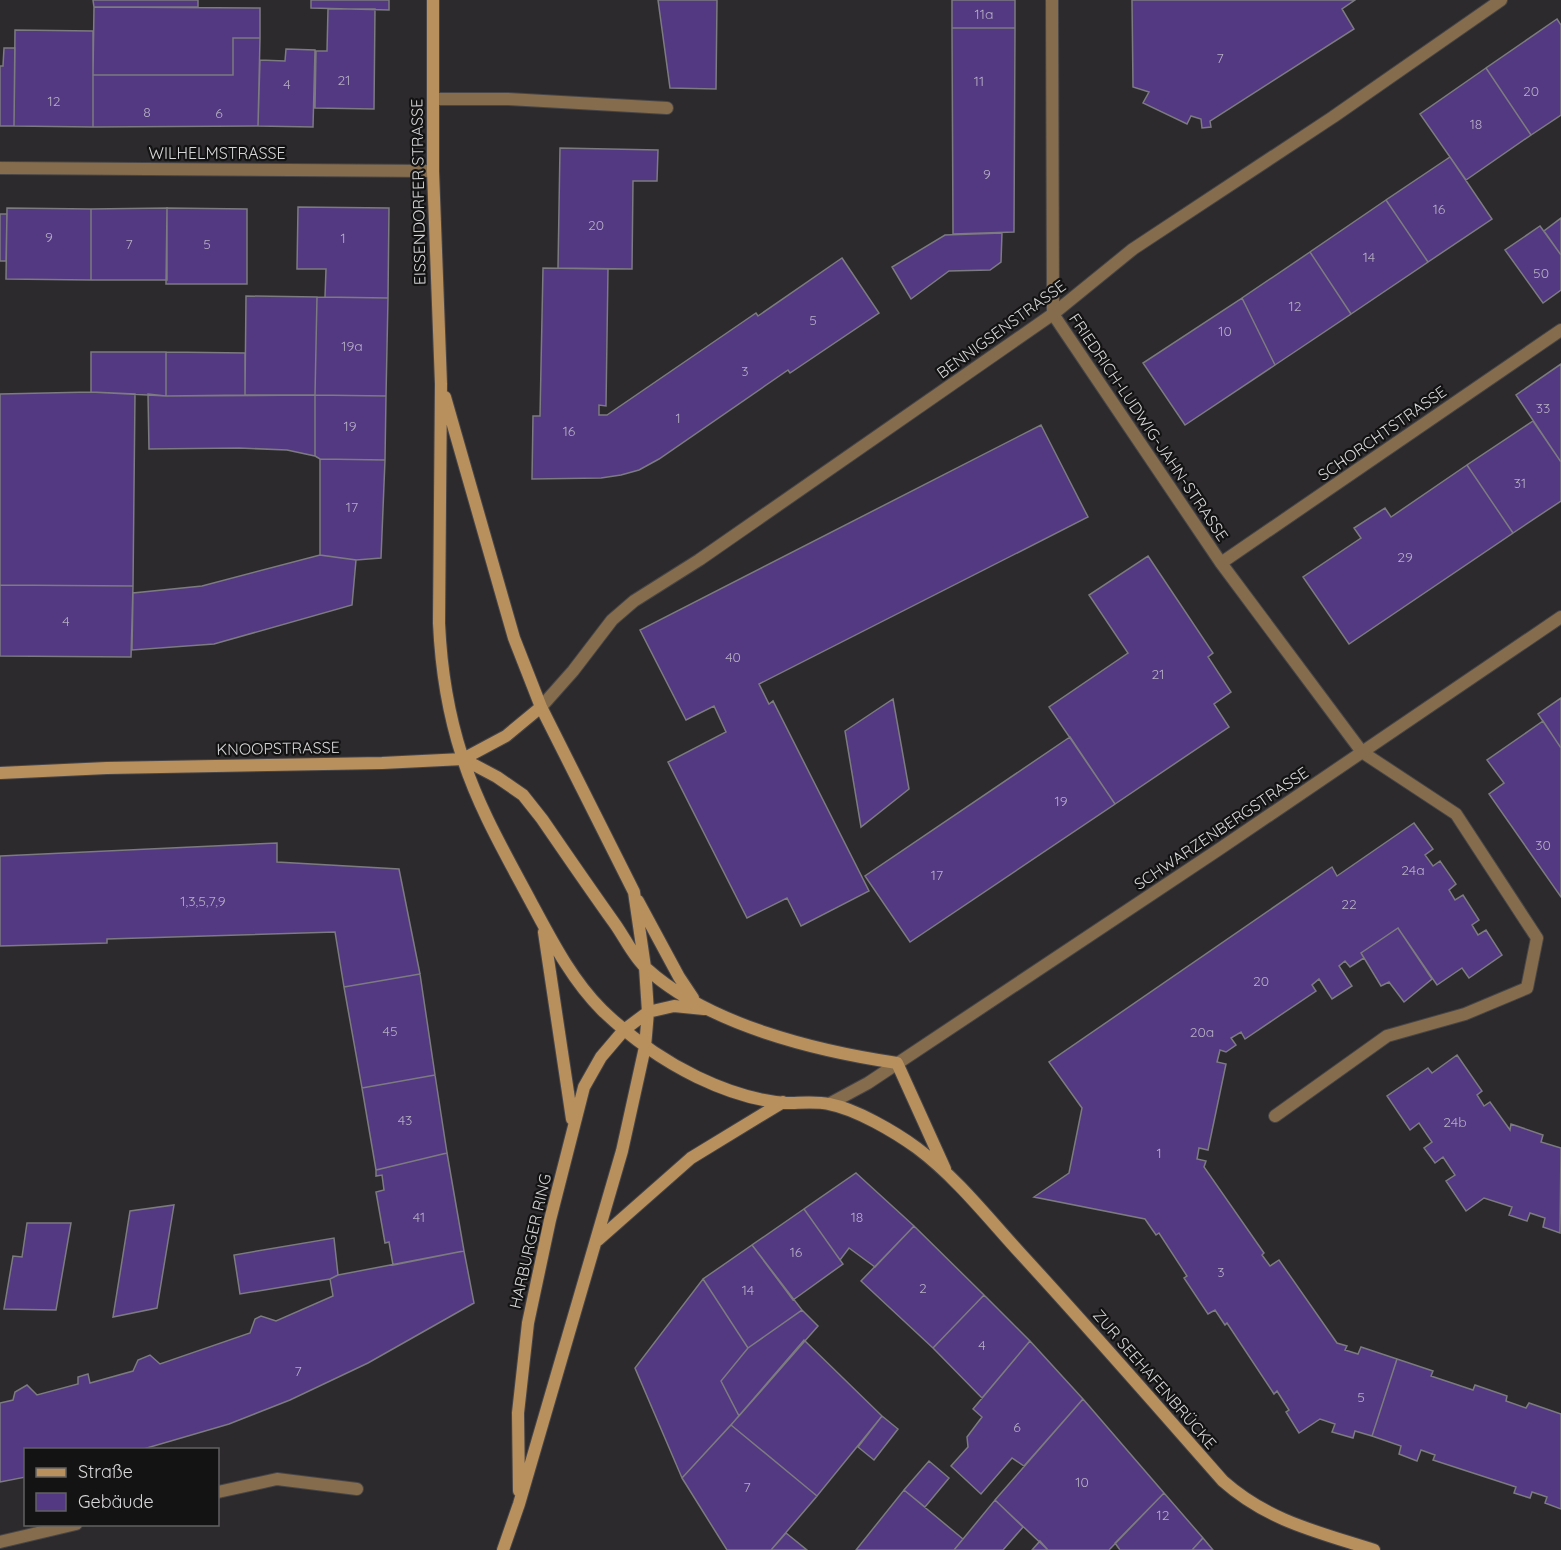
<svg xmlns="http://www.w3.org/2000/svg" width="1561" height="1550" font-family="Quicksand,sans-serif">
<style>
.building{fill:#533882;stroke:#7c7b7f;stroke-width:1.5}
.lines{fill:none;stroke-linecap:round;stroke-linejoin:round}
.service-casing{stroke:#474548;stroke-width:14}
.minor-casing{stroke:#474548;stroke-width:14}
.tertiary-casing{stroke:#474548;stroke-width:14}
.secondary-casing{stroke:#474548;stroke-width:14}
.service{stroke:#846c4d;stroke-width:12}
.minor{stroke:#846c4d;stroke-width:12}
.tertiary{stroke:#846c4d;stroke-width:12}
.secondary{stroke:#b8905e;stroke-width:12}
.labels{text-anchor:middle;stroke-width:4.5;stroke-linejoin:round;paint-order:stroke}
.number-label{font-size:14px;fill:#b5aec2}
.street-label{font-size:16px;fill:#d6d5d7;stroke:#141314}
</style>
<rect width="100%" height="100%" fill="#2c2a2d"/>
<path class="building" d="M 93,0 L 198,0 L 198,7 L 94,7 Z
M 311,0 L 389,0 L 389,10 L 311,8 Z
M 658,0 L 717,0 L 716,89 L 670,88 Z
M 952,0 L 1015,0 L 1015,28 L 952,28 Z
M 1132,0 L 1355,0 L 1342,9 L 1354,29 L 1210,121 L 1211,127 L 1202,128 L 1201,119 L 1191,116 L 1187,124 L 1143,103 L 1149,92 L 1133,87 Z
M 94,7 L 260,8 L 260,38 L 233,38 L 233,75 L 93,75 Z
M 328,9 L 375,9 L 374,109 L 315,108 L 316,51 L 327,51 Z
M 1557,19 L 1561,25 L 1561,115 L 1531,135 L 1486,68 Z
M 952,28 L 1015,28 L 1014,232 L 953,234 Z
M 15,30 L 93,31 L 93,127 L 14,126 Z
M 233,38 L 260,38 L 258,126 L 93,127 L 93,75 L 233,75 Z
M 4,48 L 15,48 L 14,126 L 0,126 L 0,66 L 3,66 Z
M 286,49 L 315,50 L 313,127 L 258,126 L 260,60 L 285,61 Z
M 1486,68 L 1531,135 L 1466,180 L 1420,114 Z
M 560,148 L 658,150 L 657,181 L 633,181 L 632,269 L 558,268 Z
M 1450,157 L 1492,219 L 1428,262 L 1386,200 Z
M 1386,200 L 1428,262 L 1351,314 L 1310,252 Z
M 298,207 L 389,208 L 388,298 L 325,297 L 326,269 L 297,269 Z
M 7,208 L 91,209 L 91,280 L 6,279 Z
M 167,208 L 247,209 L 247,284 L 166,284 Z
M 167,208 L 167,280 L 91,280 L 91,209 Z
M 0,214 L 7,214 L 6,261 L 0,261 Z
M 1561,218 L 1561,255 L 1544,231 Z
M 1540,226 L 1561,255 L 1561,290 L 1543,303 L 1505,250 Z
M 1002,233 L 1001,262 L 990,270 L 949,271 L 911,299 L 892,267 L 945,235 Z
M 1310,252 L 1351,314 L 1275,365 L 1242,298 Z
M 842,258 L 879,313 L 790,373 L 788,370 L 659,459 L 639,470 L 621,475 L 601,478 L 532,479 L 533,416 L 540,416 L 543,268 L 608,269 L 606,406 L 599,405 L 599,415 L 607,415 L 756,313 L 758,316 Z
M 246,296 L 317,297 L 315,395 L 245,395 Z
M 317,297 L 388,298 L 386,396 L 315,395 Z
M 1242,298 L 1275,365 L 1185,425 L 1143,363 Z
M 91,352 L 166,352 L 166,396 L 91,392 Z
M 166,352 L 245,353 L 245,395 L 166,396 Z
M 1561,364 L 1561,462 L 1516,395 Z
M 91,392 L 135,394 L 133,586 L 0,585 L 0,394 Z
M 148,394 L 166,396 L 315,395 L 315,456 L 287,450 L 239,448 L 149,449 Z
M 315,395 L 386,396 L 385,460 L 320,459 L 315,456 Z
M 1533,421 L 1561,462 L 1561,501 L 1513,533 L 1467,465 Z
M 1041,425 L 1088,517 L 759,684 L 769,704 L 773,701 L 869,891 L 801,926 L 787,898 L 747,918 L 668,762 L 726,732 L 714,706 L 686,720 L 640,630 Z
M 320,459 L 385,460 L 381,558 L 356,560 L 320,555 Z
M 1467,465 L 1513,533 L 1349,644 L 1303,577 L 1361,538 L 1354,528 L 1385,508 L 1391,517 Z
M 320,555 L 356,560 L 352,605 L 214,644 L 132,650 L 133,593 L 202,586 Z
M 1148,556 L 1213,653 L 1208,657 L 1231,692 L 1214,704 L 1229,727 L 1115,804 L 1049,707 L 1128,653 L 1089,595 Z
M 0,585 L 133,586 L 131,657 L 0,656 Z
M 1561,698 L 1561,748 L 1538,714 Z
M 893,699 L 909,789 L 861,827 L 845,731 Z
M 1543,721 L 1561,748 L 1561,897 L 1489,794 L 1504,783 L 1487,760 Z
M 1070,737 L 1115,804 L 910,942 L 865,876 Z
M 1414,823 L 1433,849 L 1425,855 L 1433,866 L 1440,861 L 1456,884 L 1449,890 L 1455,900 L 1463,895 L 1479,920 L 1472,925 L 1478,935 L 1486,930 L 1502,955 L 1469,978 L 1462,968 L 1437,985 L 1398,928 L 1361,953 L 1364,958 L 1350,967 L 1345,961 L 1339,966 L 1352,986 L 1332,999 L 1319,979 L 1312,985 L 1316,991 L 1245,1039 L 1241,1032 L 1231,1038 L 1236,1045 L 1226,1052 L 1220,1050 L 1217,1062 L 1226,1064 L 1208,1150 L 1199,1148 L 1197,1159 L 1206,1161 L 1204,1167 L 1264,1253 L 1262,1255 L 1270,1266 L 1279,1260 L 1337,1343 L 1347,1346 L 1345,1350 L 1358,1354 L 1361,1347 L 1397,1359 L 1372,1436 L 1355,1431 L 1353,1438 L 1332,1432 L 1335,1424 L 1320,1419 L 1299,1433 L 1286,1412 L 1289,1410 L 1277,1391 L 1274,1394 L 1227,1323 L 1225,1325 L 1215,1310 L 1208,1314 L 1184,1278 L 1187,1276 L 1159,1233 L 1156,1235 L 1145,1219 L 1034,1197 L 1069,1173 L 1082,1108 L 1049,1062 L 1332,867 L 1337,876 Z
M 277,843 L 277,862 L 399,869 L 420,974 L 344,987 L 335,932 L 107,939 L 107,943 L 0,946 L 0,856 Z
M 1398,928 L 1432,979 L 1404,1002 L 1389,982 L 1381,986 L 1361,953 Z
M 420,974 L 435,1075 L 362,1088 L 344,987 Z
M 1457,1055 L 1482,1091 L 1477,1095 L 1484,1106 L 1490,1102 L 1510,1130 L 1511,1124 L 1543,1135 L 1541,1142 L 1561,1148 L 1560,1233 L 1543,1227 L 1545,1218 L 1530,1213 L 1527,1221 L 1509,1215 L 1512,1207 L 1484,1198 L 1466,1211 L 1446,1181 L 1455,1175 L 1443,1157 L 1435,1163 L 1424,1148 L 1432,1142 L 1419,1123 L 1410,1130 L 1387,1096 L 1428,1068 L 1432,1073 Z
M 435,1075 L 447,1153 L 376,1170 L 362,1088 Z
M 447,1153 L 464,1251 L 393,1265 L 389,1242 L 385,1243 L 376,1192 L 384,1190 L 382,1175 L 376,1176 L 376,1170 Z
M 856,1173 L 914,1226 L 875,1267 L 849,1248 L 840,1260 L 804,1209 Z
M 174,1205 L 157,1308 L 113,1317 L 130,1211 Z
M 804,1209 L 843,1264 L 793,1300 L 752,1245 Z
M 27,1223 L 71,1223 L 56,1310 L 4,1309 L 13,1256 L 22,1257 Z
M 914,1226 L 984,1295 L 933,1348 L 861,1281 Z
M 334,1238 L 338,1275 L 330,1279 L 240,1294 L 234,1255 Z
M 752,1245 L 802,1310 L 748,1348 L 703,1279 Z
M 464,1251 L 474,1303 L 368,1363 L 290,1400 L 229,1424 L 140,1450 L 26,1450 L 26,1477 L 0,1482 L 0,1403 L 13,1400 L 15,1392 L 27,1385 L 37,1395 L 78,1384 L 78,1377 L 88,1374 L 90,1383 L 133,1371 L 138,1360 L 150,1355 L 160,1364 L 250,1333 L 255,1319 L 261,1316 L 276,1321 L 333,1296 L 330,1279 L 338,1275 Z
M 703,1279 L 748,1348 L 721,1381 L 739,1416 L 682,1478 L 635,1368 Z
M 984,1295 L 1030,1341 L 982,1398 L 933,1348 Z
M 802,1310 L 818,1326 L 739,1416 L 721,1381 L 748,1348 Z
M 804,1340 L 882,1416 L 817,1496 L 731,1425 Z
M 1030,1341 L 1083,1399 L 1024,1466 L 1012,1458 L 981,1494 L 951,1466 L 968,1447 L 967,1437 L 982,1417 L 973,1409 Z
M 1397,1359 L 1433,1371 L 1431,1376 L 1473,1390 L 1475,1385 L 1507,1396 L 1506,1401 L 1526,1408 L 1529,1403 L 1561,1414 L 1561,1509 L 1545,1503 L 1547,1497 L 1532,1492 L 1530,1498 L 1514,1493 L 1516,1487 L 1433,1460 L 1435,1455 L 1421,1450 L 1417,1461 L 1399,1454 L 1401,1446 L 1372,1436 Z
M 1083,1399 L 1164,1493 L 1109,1550 L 1048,1550 L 995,1500 Z
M 882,1416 L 898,1429 L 874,1460 L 858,1447 Z
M 731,1425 L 817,1496 L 771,1550 L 727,1550 L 682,1478 Z
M 929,1461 L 949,1478 L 925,1507 L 904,1490 Z
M 904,1490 L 963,1539 L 954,1550 L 856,1550 Z
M 1164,1493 L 1203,1538 L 1192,1550 L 1120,1550 L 1115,1543 Z
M 995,1500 L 1023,1527 L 1003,1550 L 954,1550 Z
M 786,1533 L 807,1550 L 771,1550 Z
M 1203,1538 L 1213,1550 L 1192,1550 Z
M 1040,1541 L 1048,1550 L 1032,1550 Z"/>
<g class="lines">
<g class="service-casing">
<path id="service" d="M 433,99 L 508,99 L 667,108
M 1275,1116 L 1387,1036 L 1465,1014 L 1527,988 L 1537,938 L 1456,814 L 1362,752"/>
</g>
<g class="minor-casing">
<path id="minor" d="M 1052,0 L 1053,314 L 1221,563 L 1362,752
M 0,168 L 433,171
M 1221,563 L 1561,330
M 541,707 L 573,671 L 612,620 L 634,601 L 699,560 L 1053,314 L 1133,249 L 1333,117 L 1501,0
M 218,1492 L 277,1479 L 357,1489
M 0,1542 L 76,1524"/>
</g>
<g class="tertiary-casing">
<path id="tertiary" d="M 829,1104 L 868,1083 L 1218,850 L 1561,617"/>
</g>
<g class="secondary-casing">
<path id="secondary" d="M 433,0 L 433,171 L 441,384 L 439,623 C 441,668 448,713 462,756 C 478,807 506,855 531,902 C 551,939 571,979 602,1010 C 630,1037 662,1060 697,1077 C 724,1090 757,1101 786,1103 C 800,1103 816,1101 829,1104 C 856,1109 895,1132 917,1148 C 957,1178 988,1218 1021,1254 C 1090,1329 1156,1405 1223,1481 C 1268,1521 1318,1532 1374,1550
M 445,397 L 514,638 L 541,707 L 634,892 L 645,967 L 648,1012 L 645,1047 L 622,1151 L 519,1504 L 503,1550
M 463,759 L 497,777 L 523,795 L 542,819 C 566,854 590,889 615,924 C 625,938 634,958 647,969 C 709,1025 816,1051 897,1063 L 945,1169
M 0,773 L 107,768 L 382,763 L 463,759 L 506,736 L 541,707
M 638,901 L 679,977 L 693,998
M 544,932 L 572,1119
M 598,1240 L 691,1158 L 783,1102
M 519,1491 L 518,1413 L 528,1323 L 550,1220 L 584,1087 L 601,1057 L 624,1030 L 648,1012 L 674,1006 L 704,1009"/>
</g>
<use href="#service" class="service"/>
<use href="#minor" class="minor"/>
<use href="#tertiary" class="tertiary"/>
<use href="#secondary" class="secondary"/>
</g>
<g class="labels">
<g class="number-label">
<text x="984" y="19">11a</text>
<text x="1220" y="63">7</text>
<text x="344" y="85">21</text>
<text x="979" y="86">11</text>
<text x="287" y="89">4</text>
<text x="1531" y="96">20</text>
<text x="54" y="106">12</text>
<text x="147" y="117">8</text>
<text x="219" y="118">6</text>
<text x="1476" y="129">18</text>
<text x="987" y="179">9</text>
<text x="1439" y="214">16</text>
<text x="596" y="230">20</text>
<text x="49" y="242">9</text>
<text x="343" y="243">1</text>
<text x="129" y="249">7</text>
<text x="207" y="249">5</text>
<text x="1369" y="262">14</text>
<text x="1541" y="278">50</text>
<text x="1295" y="311">12</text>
<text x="813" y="325">5</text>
<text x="1225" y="336">10</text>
<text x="352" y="351">19a</text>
<text x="745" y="376">3</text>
<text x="1543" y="413">33</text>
<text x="678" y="423">1</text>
<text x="350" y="431">19</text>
<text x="569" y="436">16</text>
<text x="1520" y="488">31</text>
<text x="352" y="512">17</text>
<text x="1405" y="562">29</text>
<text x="66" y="626">4</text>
<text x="733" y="662">40</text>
<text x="1158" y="679">21</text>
<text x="1061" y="806">19</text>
<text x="1543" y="850">30</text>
<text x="1413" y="875">24a</text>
<text x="937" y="880">17</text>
<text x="203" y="906">1,3,5,7,9</text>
<text x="1349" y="909">22</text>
<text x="1261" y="986">20</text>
<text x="390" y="1036">45</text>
<text x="1202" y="1037">20a</text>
<text x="405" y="1125">43</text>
<text x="1455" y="1127">24b</text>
<text x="1159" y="1158">1</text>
<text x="419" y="1222">41</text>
<text x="857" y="1222">18</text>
<text x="796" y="1257">16</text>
<text x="1221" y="1277">3</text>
<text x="923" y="1293">2</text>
<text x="748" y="1295">14</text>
<text x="982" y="1350">4</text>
<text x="298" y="1376">7</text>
<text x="1361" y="1402">5</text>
<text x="1017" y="1432">6</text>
<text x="1082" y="1487">10</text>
<text x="747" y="1492">7</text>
<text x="1163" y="1520">12</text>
</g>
<g class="street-label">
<text x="217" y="159">WILHELMSTRASSE</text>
<text transform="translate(418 192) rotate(-91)" y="6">EISSENDORFER STRASSE</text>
<text transform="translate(1001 329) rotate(-36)" y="6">BENNIGSENSTRASSE</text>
<text transform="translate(1149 427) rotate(56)" y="6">FRIEDRICH-LUDWIG-JAHN-STRASSE</text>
<text transform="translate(1382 433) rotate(-35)" y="6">SCHORCHTSTRASSE</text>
<text transform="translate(278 748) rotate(-1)" y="6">KNOOPSTRASSE</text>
<text transform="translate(1221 828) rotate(-34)" y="6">SCHWARZENBERGSTRASSE</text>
<text transform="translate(530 1241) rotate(-77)" y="6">HARBURGER RING</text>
<text transform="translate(1155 1379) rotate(49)" y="6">ZUR SEEHAFENBRÜCKE</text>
</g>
</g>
<rect x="24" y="1448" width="195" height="78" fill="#141314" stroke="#626162" stroke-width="1.5"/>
<rect x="36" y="1468" width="30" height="9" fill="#b8905e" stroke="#626162" stroke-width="1.5"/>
<text x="78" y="1478" font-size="18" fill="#d6d5d7">Straße</text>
<rect x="36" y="1493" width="30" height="18" fill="#533882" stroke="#626162" stroke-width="1.5"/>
<text x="78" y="1508" font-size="18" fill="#d6d5d7">Gebäude</text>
</svg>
